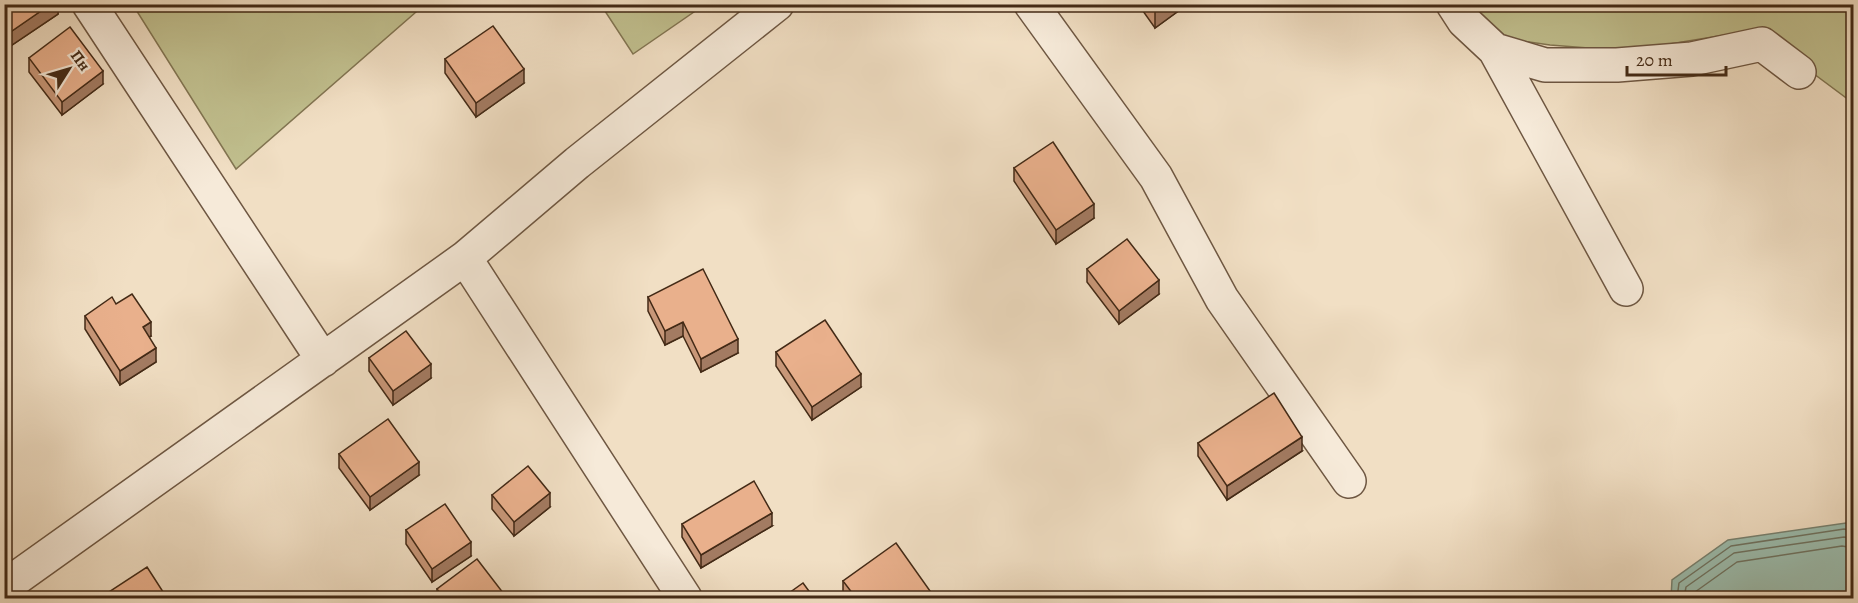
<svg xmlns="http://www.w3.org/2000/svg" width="1858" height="603" font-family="Alegreya,serif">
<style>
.green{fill:#c1c08f;stroke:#827552;stroke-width:1.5}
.water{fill:#9cbdae;stroke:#788271;stroke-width:1.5}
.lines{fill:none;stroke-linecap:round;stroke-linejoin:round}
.shore{stroke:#707462;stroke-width:1.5}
.minor-casing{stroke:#6e5742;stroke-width:36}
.minor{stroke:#f6ead9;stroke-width:33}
.wall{fill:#c89778;stroke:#432a16;stroke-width:1.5}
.shaded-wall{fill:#a37b62;stroke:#432a16;stroke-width:1.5}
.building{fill:#e9b08c;stroke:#432a16;stroke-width:1.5}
</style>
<rect width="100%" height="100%" fill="#f1dfc4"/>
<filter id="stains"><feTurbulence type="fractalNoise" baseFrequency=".00333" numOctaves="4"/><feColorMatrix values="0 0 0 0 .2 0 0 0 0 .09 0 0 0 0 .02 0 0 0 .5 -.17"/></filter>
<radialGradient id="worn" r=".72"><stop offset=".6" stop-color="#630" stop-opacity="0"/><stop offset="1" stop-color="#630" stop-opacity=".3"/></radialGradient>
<path class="green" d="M 133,5 L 424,5 L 236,169 Z
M 601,5 L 704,5 L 633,54 Z
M 1469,5 L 1853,5 L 1853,103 L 1755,30 L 1627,51 L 1550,45 L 1508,39 L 1473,11 Z"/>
<path class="water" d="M 1846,523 L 1853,526 L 1853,598 L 1671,598 L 1672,580 L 1728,540 Z"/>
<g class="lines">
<path class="shore" d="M 1677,598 L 1679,583 L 1731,546 L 1844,529 L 1854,531
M 1684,598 L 1686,587 L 1734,553 L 1844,537 L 1854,539
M 1693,598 L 1695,592 L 1737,562 L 1842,546 L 1854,548"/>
<g class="minor-casing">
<path id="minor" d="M 89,4 L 323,360
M 1031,4 L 1156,177 L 1222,299 L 1349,481
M 1453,4 L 1464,21 L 1495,50 L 1545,65 L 1617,65 L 1692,59 L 1762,44 L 1799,72
M 1495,50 L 1626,289
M 465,258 L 685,598
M 4,587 L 465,258 L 577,163 L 777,4"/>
</g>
<use href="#minor" class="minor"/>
</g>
<path class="wall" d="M 4,4 L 58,4 L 58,14 L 9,47 L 4,41 Z
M 1138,4 L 1188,4 L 1155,28 Z
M 29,58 L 103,84 L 62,115 L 29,72 Z
M 445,59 L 524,83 L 476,117 L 445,73 Z
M 1014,168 L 1094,218 L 1056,244 L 1014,181 Z
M 1087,269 L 1159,294 L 1119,324 L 1087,282 Z
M 648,297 L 738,353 L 701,372 L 683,336 L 665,345 L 648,311 Z
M 116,304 L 151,336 L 149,337 L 156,362 L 120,385 L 85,329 L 85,316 Z
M 776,352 L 861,387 L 812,420 L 776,366 Z
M 369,358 L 431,378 L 393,405 L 369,371 Z
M 1198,443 L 1302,451 L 1227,500 L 1198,456 Z
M 339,454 L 419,475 L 370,510 L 339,468 Z
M 492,495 L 550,507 L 514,536 L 492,509 Z
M 682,524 L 772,526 L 701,568 L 682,537 Z
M 406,530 L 471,556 L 432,582 L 406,544 Z
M 843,581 L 935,598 L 846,598 L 843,595 Z
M 437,589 L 507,598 L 437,598 Z"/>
<path class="shaded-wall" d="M 51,4 L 58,4 L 58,14 L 9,47 L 9,33 Z
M 1162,4 L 1188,4 L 1155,28 L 1155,9 Z
M 524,69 L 524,83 L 476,117 L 476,103 Z
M 103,71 L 103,84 L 62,115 L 62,102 Z
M 1094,204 L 1094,218 L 1056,244 L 1056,230 Z
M 1159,280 L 1159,294 L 1119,324 L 1119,311 Z
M 151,322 L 151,336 L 143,341 L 143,327 Z
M 683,322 L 683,336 L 665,345 L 665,331 Z
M 738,339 L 738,353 L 701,372 L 701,359 Z
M 156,348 L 156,362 L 120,385 L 120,371 Z
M 431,364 L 431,378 L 393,405 L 393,391 Z
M 861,374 L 861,387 L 812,420 L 812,407 Z
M 1302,437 L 1302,451 L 1227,500 L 1227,486 Z
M 419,462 L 419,475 L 370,510 L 370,497 Z
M 550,493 L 550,507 L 514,536 L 514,522 Z
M 772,513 L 772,526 L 701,568 L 701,555 Z
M 471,542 L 471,556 L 432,582 L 432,569 Z"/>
<path class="building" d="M 4,4 L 51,4 L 9,33 L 4,27 Z
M 1152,4 L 1162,4 L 1155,9 Z
M 493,26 L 524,69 L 476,103 L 445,59 Z
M 70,27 L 103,71 L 62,102 L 29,58 Z
M 1053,142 L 1094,204 L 1056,230 L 1014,168 Z
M 1127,239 L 1159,280 L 1119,311 L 1087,269 Z
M 703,269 L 738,339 L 701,359 L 683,322 L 665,331 L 648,297 Z
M 132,294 L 151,322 L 143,327 L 156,348 L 120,371 L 85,316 L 112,297 L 116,304 Z
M 825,320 L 861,374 L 812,407 L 776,352 Z
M 406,331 L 431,364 L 393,391 L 369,358 Z
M 1274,393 L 1302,437 L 1227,486 L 1198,443 Z
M 388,419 L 419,462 L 370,497 L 339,454 Z
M 528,466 L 550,493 L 514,522 L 492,495 Z
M 754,481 L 772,513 L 701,555 L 682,524 Z
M 445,504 L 471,542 L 432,569 L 406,530 Z
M 896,543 L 935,598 L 856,598 L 843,581 Z
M 477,559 L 507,598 L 444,598 L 437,589 Z
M 147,567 L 167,598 L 102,598 L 101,597 Z
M 803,583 L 814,598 L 782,598 Z"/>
<rect width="1858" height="603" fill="none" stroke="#f1dfc4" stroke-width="24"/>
<rect x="6" y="6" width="1846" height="591" fill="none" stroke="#432a16" stroke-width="3"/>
<rect x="12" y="12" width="1834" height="579" fill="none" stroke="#432a16" stroke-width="1.5"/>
<g transform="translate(69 69) rotate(53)" stroke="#f6ead9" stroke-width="4.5" paint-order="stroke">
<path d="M0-4.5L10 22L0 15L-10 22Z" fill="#432a16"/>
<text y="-9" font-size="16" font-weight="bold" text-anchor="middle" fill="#432a16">Пн</text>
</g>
<path d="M1627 66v9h99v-9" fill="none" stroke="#432a16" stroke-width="3"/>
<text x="1636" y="66" font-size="18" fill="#432a16" stroke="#f6ead9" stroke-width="4.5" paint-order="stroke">20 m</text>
<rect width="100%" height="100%" filter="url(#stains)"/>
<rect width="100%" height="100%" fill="url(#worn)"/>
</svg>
